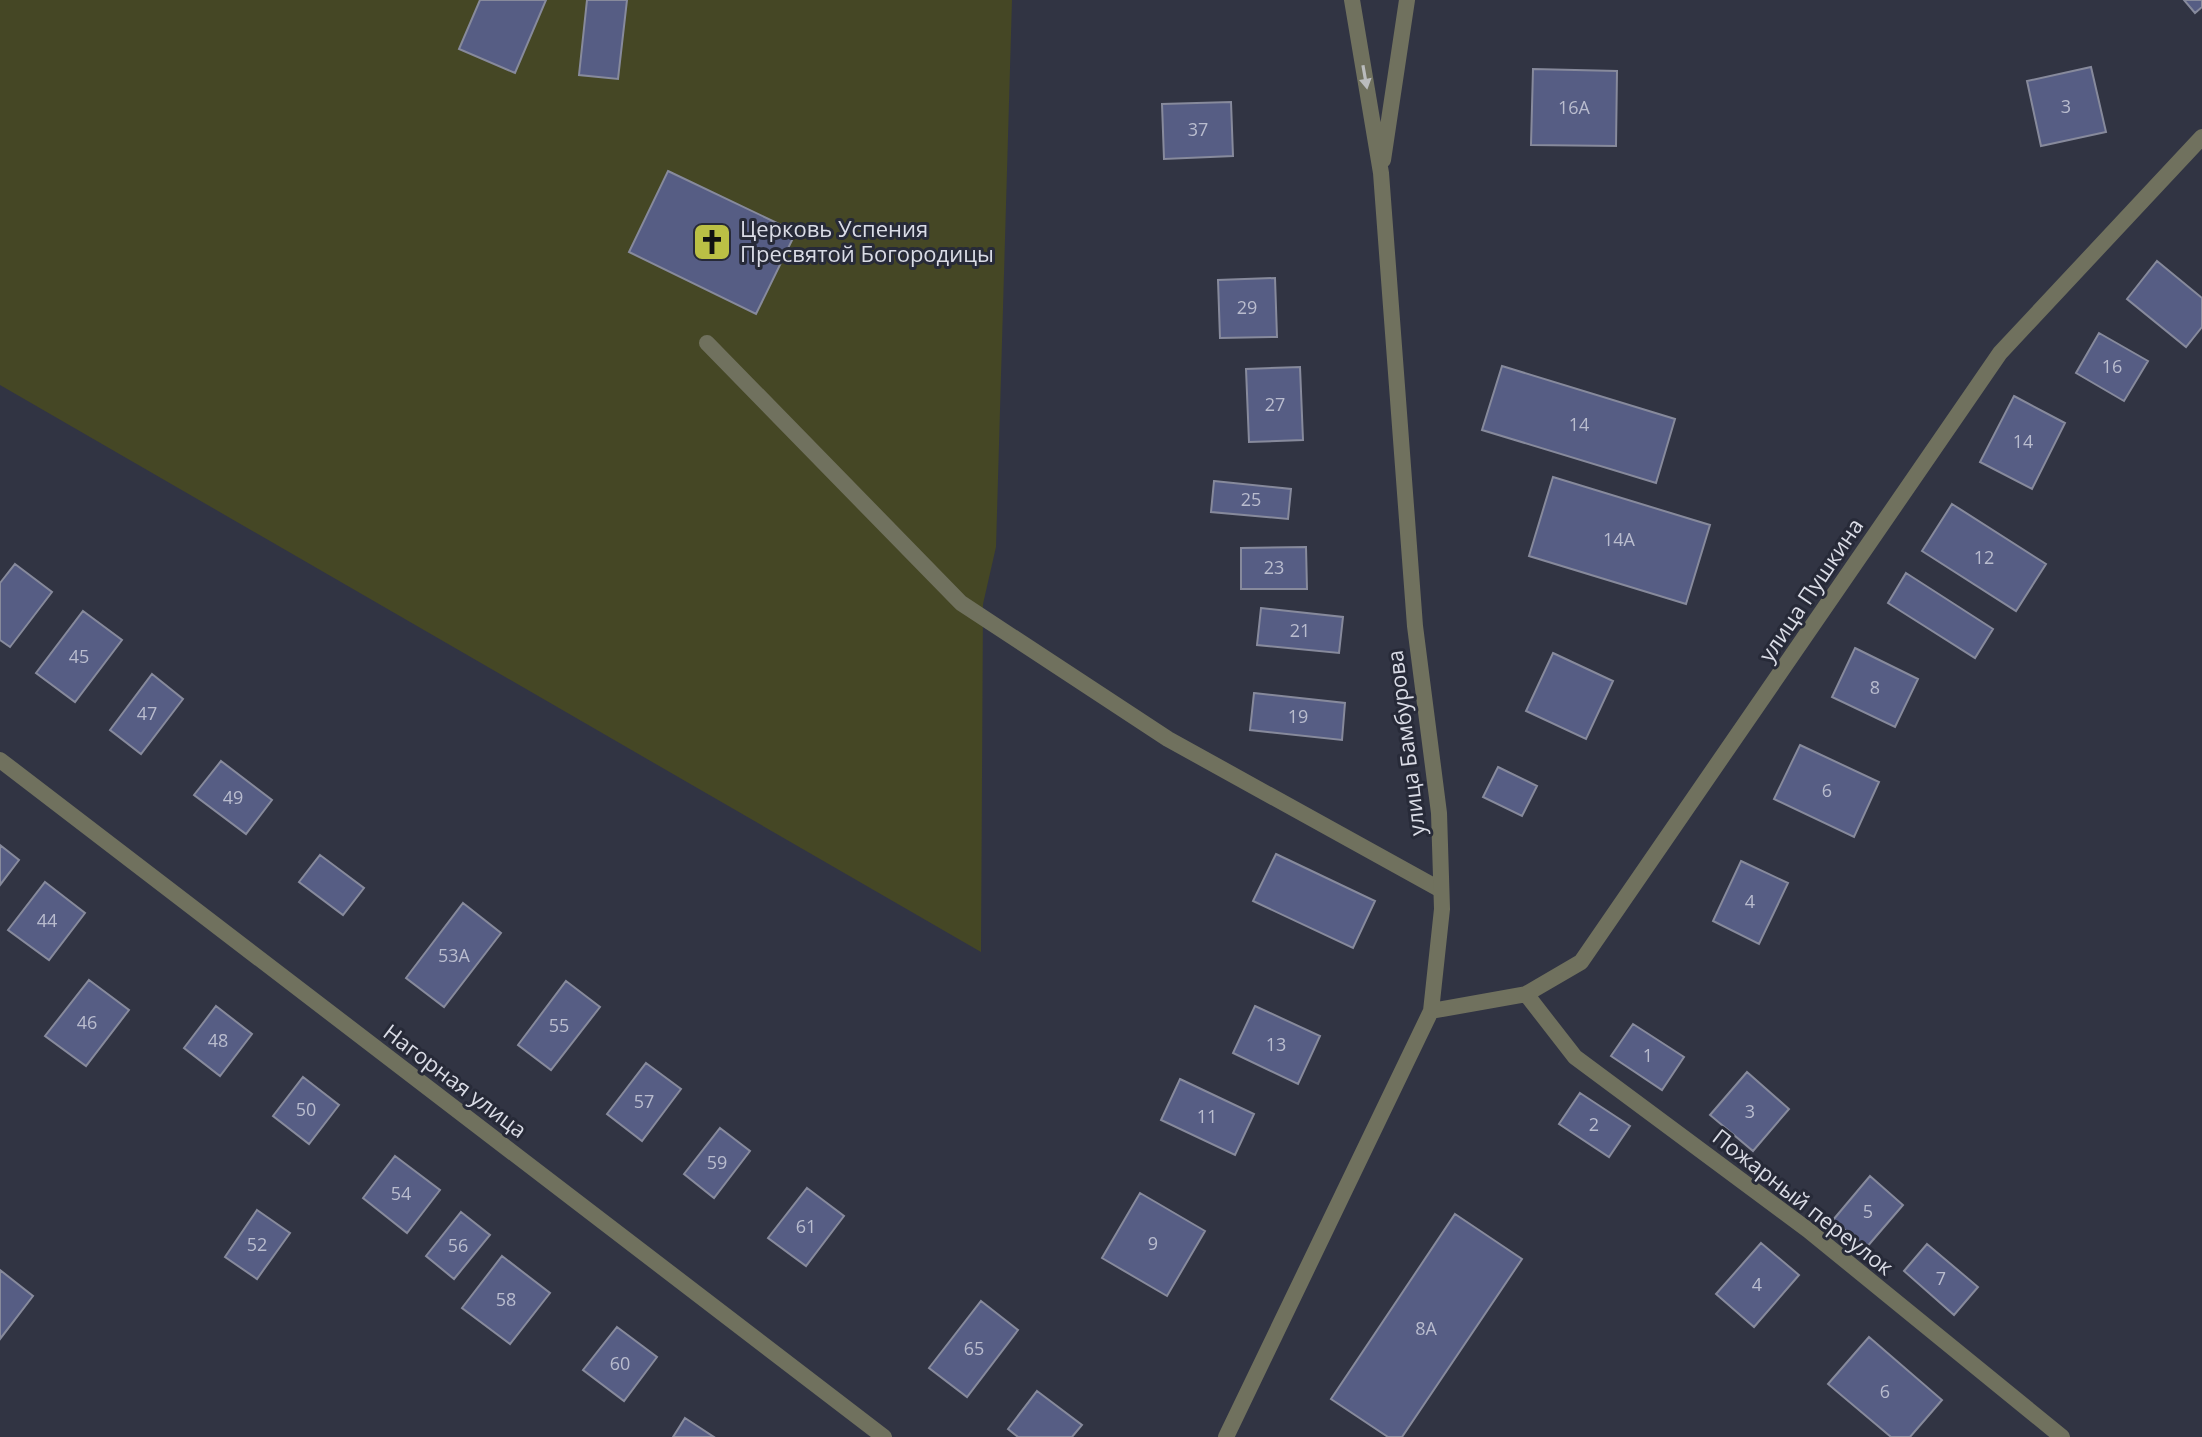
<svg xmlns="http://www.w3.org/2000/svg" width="2202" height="1437" font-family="'Open Sans',sans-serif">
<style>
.green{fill:#454725}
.building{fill:#565d84;stroke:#878a9c;stroke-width:2}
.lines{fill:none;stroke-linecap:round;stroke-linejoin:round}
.service{stroke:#70715e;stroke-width:16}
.minor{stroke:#70715e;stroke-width:16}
.oneway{fill:#babcbd}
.labels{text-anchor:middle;stroke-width:6;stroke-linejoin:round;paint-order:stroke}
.number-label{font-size:18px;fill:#b9bcce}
.poi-label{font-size:22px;fill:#dadce6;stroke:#272a38;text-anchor:start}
.street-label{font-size:22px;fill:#dadce6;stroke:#272a38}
</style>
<rect width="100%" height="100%" fill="#313443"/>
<path class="green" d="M 0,0 L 1012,0 L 996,547 L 983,604 L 981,952 L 0,385 Z"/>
<path class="building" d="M 480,0 L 546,0 L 515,73 L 459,49 Z
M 587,0 L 627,0 L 618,79 L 579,75 Z
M 2184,0 L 2202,0 L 2202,7 L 2195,13 Z
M 2091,67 L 2106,132 L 2041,146 L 2027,81 Z
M 1533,69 L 1617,71 L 1616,146 L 1531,145 Z
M 1231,102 L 1233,156 L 1164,159 L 1162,104 Z
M 668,171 L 796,232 L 756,314 L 629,252 Z
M 2157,261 L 2202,298 L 2202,327 L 2186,347 L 2127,299 Z
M 1275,278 L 1277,337 L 1220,338 L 1218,280 Z
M 2099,333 L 2148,361 L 2124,401 L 2076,373 Z
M 1502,366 L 1675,419 L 1656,483 L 1482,430 Z
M 1300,367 L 1303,440 L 1249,442 L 1246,369 Z
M 2014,396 L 2065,423 L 2032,489 L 1980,462 Z
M 1553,477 L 1710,525 L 1686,604 L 1529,556 Z
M 1214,481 L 1291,489 L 1288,519 L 1211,512 Z
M 1952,504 L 2046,564 L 2016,611 L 1922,551 Z
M 1306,547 L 1307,589 L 1241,589 L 1241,548 Z
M 15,564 L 52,592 L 10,647 L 0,640 L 0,583 Z
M 1906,573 L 1993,629 L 1975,658 L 1888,603 Z
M 1261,608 L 1343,617 L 1339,653 L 1257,645 Z
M 83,611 L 122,640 L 75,702 L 36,673 Z
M 1855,648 L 1918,679 L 1895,727 L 1832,697 Z
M 1553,653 L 1613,681 L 1586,739 L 1526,711 Z
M 152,674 L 183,699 L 141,754 L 110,730 Z
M 1254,693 L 1345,703 L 1342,740 L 1250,730 Z
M 1800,745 L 1879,782 L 1854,837 L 1774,799 Z
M 221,761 L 272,800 L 246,834 L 194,795 Z
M 1498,767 L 1537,786 L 1522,816 L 1483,797 Z
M 0,845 L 19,860 L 0,885 Z
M 1276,854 L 1375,901 L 1353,948 L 1253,901 Z
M 320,855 L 364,888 L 343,915 L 299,882 Z
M 1741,861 L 1788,883 L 1759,944 L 1713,921 Z
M 45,882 L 85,913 L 49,960 L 8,930 Z
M 463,903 L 501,933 L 444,1007 L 406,978 Z
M 89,980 L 129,1010 L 86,1066 L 45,1036 Z
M 566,981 L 600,1007 L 551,1070 L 518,1045 Z
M 216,1006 L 252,1034 L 220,1076 L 184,1048 Z
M 1255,1006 L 1320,1036 L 1298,1084 L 1233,1053 Z
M 1633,1024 L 1684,1057 L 1662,1090 L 1611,1056 Z
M 646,1063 L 681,1089 L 642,1141 L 607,1114 Z
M 1747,1072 L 1789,1109 L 1753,1151 L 1710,1115 Z
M 303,1077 L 339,1105 L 309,1144 L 273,1116 Z
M 1180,1079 L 1254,1114 L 1235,1155 L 1161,1120 Z
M 1580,1093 L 1630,1126 L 1609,1157 L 1559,1124 Z
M 720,1128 L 750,1151 L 714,1198 L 684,1174 Z
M 395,1156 L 440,1190 L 407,1233 L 363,1198 Z
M 1870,1176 L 1903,1205 L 1866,1248 L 1833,1220 Z
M 807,1188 L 844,1216 L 806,1266 L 768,1238 Z
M 1140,1193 L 1205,1231 L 1167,1296 L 1102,1258 Z
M 257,1210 L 290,1233 L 257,1279 L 225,1257 Z
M 461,1212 L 490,1235 L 454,1279 L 426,1256 Z
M 1455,1214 L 1522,1259 L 1402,1437 L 1388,1437 L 1331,1399 Z
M 1761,1243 L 1799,1275 L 1754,1327 L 1716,1294 Z
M 1927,1244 L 1978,1287 L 1954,1315 L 1904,1271 Z
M 502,1256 L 550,1293 L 510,1344 L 462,1308 Z
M 0,1270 L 33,1296 L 0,1339 Z
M 981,1301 L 1018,1330 L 967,1397 L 929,1368 Z
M 617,1327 L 657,1357 L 624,1401 L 583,1370 Z
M 1869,1337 L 1942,1400 L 1910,1437 L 1891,1437 L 1828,1384 Z
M 1037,1391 L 1082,1425 L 1072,1437 L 1018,1437 L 1008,1429 Z
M 685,1418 L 714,1437 L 673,1437 Z"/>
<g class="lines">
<path class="service" d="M 707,343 L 961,603 L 1168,739 L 1441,890"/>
<path class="minor" d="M 1383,160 L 1407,0
M 0,760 L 884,1437
M 1526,994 L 1575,1057 L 1808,1230 L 2062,1437
M 1431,1011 L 1526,994 L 1581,962 L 2000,353 L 2202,137
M 1226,1437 L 1431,1011 L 1442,909 L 1439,813 L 1415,626 L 1381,173 L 1352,0"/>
</g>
<defs><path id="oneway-solid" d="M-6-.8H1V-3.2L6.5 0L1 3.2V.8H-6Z" transform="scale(2)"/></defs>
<use class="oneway" href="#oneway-solid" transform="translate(1365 77) rotate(80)"/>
<defs>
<g id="church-square" transform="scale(2)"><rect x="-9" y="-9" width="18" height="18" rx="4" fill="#bbc045" stroke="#272a38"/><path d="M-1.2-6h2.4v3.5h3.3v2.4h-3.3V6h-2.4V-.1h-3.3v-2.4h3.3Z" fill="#111"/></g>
</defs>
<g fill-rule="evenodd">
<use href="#church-square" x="712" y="242"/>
</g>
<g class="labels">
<g class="number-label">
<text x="2066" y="113">3</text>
<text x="1574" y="114">16А</text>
<text x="1198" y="136">37</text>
<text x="1247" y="314">29</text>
<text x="2112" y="373">16</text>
<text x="1275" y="411">27</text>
<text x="1579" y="431">14</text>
<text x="2023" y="448">14</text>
<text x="1251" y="506">25</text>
<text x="1619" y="546">14А</text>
<text x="1984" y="564">12</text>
<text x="1274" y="574">23</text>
<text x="1300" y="637">21</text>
<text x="79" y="663">45</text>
<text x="1875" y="694">8</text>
<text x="147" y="720">47</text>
<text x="1298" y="723">19</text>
<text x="1827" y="797">6</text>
<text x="233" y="804">49</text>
<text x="1750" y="908">4</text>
<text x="47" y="927">44</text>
<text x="454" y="962">53А</text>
<text x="87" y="1029">46</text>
<text x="559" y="1032">55</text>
<text x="218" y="1047">48</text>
<text x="1276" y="1051">13</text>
<text x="1648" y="1062">1</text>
<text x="644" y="1108">57</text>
<text x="306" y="1116">50</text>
<text x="1750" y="1118">3</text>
<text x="1207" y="1123">11</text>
<text x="1594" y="1131">2</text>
<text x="717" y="1169">59</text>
<text x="401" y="1200">54</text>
<text x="1868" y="1218">5</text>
<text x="806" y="1233">61</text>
<text x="1153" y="1250">9</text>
<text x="257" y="1251">52</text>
<text x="458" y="1252">56</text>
<text x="1941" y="1285">7</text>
<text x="1757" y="1291">4</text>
<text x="506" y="1306">58</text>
<text x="1426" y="1335">8А</text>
<text x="974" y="1355">65</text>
<text x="620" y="1370">60</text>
<text x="1885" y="1398">6</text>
</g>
<g class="poi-label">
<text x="740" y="237">Церковь Успения<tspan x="740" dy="25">Пресвятой Богородицы</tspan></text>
</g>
<g class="street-label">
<text transform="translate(1811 590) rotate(-56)" y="8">улица Пушкина</text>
<text transform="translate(1406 743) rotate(-97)" y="8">улица Бамбурова</text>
<text transform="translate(455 1081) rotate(37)" y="8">Нагорная улица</text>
<text transform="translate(1803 1202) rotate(38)" y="8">Пожарный переулок</text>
</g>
</g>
</svg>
